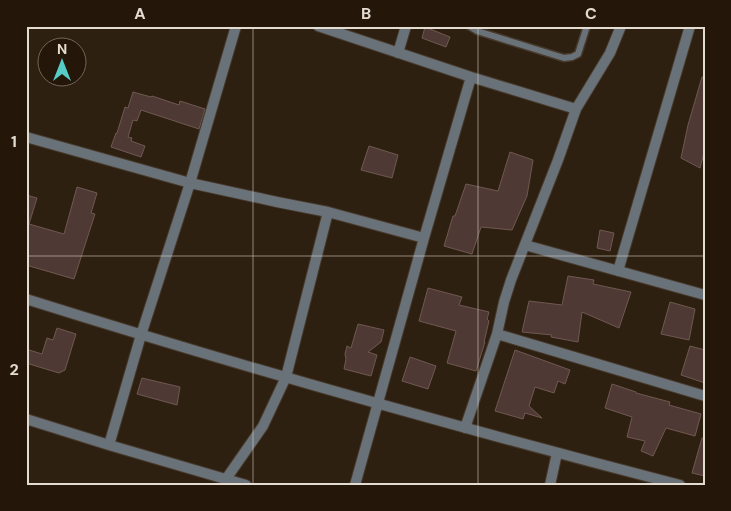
<svg xmlns="http://www.w3.org/2000/svg" width="731" height="511" font-family="'DM Sans',sans-serif">
<style>
.building{fill:#4f3934;stroke:#705852}
.lines{fill:none;stroke-linecap:round;stroke-linejoin:round}
.lane-casing{stroke:#473a2c;stroke-width:9}
.street-casing{stroke:#473a2c;stroke-width:12}
.lane{stroke:#6a7279;stroke-width:6}
.street{stroke:#6a7279;stroke-width:10}
.grid{fill:none;stroke:#e4dbd1;stroke-width:1;stroke-opacity:0.55}
.neatline{fill:none;stroke:#e4dbd1;stroke-width:2}
.grid-label{font-size:16px;text-anchor:middle;font-weight:bold;fill:#e4dbd1}
</style>
<rect width="100%" height="100%" fill="#2e2011"/>
<path class="building" d="M 425,27 L 450,37 L 446,47 L 422,38 Z
M 702,77 L 705,77 L 705,149 L 700,168 L 681,158 L 688,125 Z
M 133,92 L 151,97 L 152,96 L 179,105 L 180,101 L 205,109 L 199,129 L 141,110 L 137,121 L 133,120 L 128,137 L 132,138 L 131,141 L 145,146 L 141,157 L 111,147 L 116,133 L 117,133 L 125,107 L 128,108 Z
M 369,146 L 398,155 L 392,178 L 361,170 Z
M 510,152 L 533,160 L 527,196 L 512,230 L 481,227 L 472,254 L 444,246 L 453,216 L 455,216 L 466,184 L 498,191 Z
M 77,187 L 97,193 L 91,213 L 95,214 L 74,279 L 26,265 L 26,195 L 37,198 L 29,224 L 64,234 Z
M 600,230 L 614,233 L 610,251 L 597,248 Z
M 568,276 L 594,280 L 593,284 L 631,292 L 619,328 L 582,312 L 578,342 L 551,337 L 552,335 L 522,332 L 529,301 L 562,305 Z
M 428,288 L 462,297 L 459,305 L 489,312 L 487,319 L 489,321 L 484,342 L 485,342 L 476,371 L 447,363 L 456,331 L 419,321 Z
M 670,302 L 695,309 L 689,340 L 661,334 Z
M 358,324 L 384,330 L 381,342 L 368,352 L 377,355 L 371,376 L 344,369 L 346,359 L 345,354 L 347,346 L 351,348 Z
M 57,328 L 76,334 L 65,370 L 59,373 L 26,363 L 26,349 L 42,354 L 47,338 L 53,340 Z
M 690,346 L 705,350 L 705,383 L 681,375 Z
M 515,350 L 570,370 L 565,384 L 558,381 L 554,393 L 535,387 L 529,406 L 542,418 L 525,413 L 523,419 L 495,411 Z
M 410,357 L 436,366 L 428,389 L 402,381 Z
M 142,378 L 180,387 L 177,405 L 137,394 Z
M 612,384 L 636,392 L 636,393 L 670,402 L 669,405 L 701,414 L 695,436 L 666,428 L 653,456 L 641,451 L 645,441 L 627,437 L 632,417 L 605,408 Z
M 702,438 L 705,438 L 705,476 L 692,473 Z"/>
<g class="lines">
<g class="lane-casing">
<path id="lane" d="M 469,26 L 477,31 L 564,58 L 572,57 L 578,54 L 587,26"/>
</g>
<g class="street-casing">
<path id="street" d="M 318,26 L 471,77 L 576,109
M 398,53 L 406,26
M 26,137 L 190,183 L 277,202 L 328,212 L 424,238
M 525,245 L 705,295
M 618,271 L 690,26
M 26,299 C 242,367 460,428 680,485
M 497,334 L 705,396
M 26,419 L 109,445 L 246,485
M 465,428 L 497,334 L 504,302 L 511,280 L 558,160 L 576,109 L 610,53 L 621,26
M 109,445 L 141,335 L 190,183 L 236,26
M 226,479 L 263,426 L 286,377 L 328,212
M 355,485 L 424,238 L 471,77
M 550,485 L 557,453"/>
</g>
<use href="#lane" class="lane"/>
<use href="#street" class="street"/>
</g>
<path class="grid" d="M 253,26 L 253,485M 478,26 L 478,485M 26,256 L 705,256"/>
<rect width="731" height="511" fill="none" stroke="#241608" stroke-width="55"/>
<g transform="translate(62 62)"><circle r="24" fill="#241608" stroke="#716558"/>
<path d="M0-4L9 19L0 12L-9 19Z" fill="#55cdc6"/>
<text y="-8" font-size="14" font-weight="bold" text-anchor="middle" fill="#e4dbd1">N</text>
</g>
<rect x="28" y="28" width="676" height="456" class="neatline"/>
<g class="grid-label">
<text x="140" y="19">A</text>
<text x="366" y="19">B</text>
<text x="591" y="19">C</text>
<text x="14" y="147">1</text>
<text x="14" y="375">2</text>
</g>
</svg>
